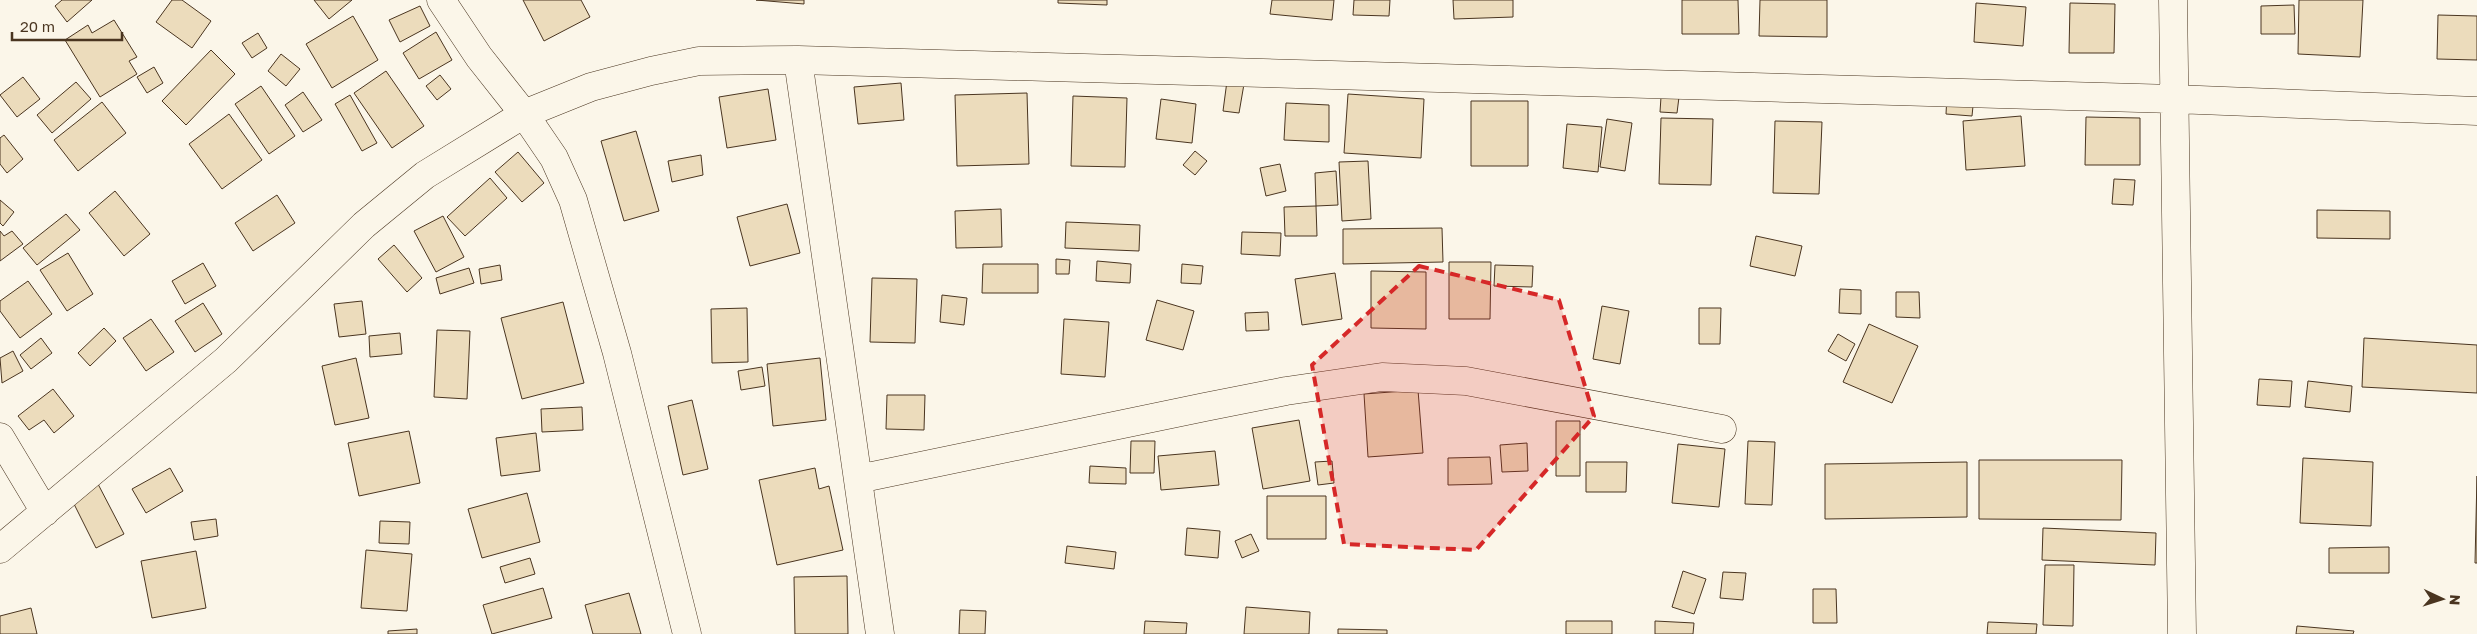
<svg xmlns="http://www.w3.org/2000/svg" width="2477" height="634" font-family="'Golos Text',sans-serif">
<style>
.building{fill:#ecdcbc;stroke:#4a3520}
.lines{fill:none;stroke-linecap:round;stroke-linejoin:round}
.street-casing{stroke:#4a3520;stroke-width:29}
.street{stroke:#fbf6e9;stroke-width:28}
.marked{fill:#d62828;fill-opacity:0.2;stroke:#d62828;stroke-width:4;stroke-dasharray:10 6;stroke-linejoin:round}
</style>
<rect width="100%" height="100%" fill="#fbf6e9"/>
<path class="building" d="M 62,0 L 92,0 L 67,22 L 55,6 Z
M 172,0 L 182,0 L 211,21 L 192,48 L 156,22 Z
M 314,0 L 352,0 L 329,19 Z
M 523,0 L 581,0 L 590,17 L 544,41 Z
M 756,0 L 804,0 L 804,4 Z
M 1058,0 L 1107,0 L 1107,5 L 1058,3 Z
M 1272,0 L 1334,0 L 1332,20 L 1270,14 Z
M 1354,0 L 1390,0 L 1389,16 L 1353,15 Z
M 1453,0 L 1513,0 L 1513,17 L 1454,19 Z
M 1682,0 L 1738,0 L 1739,34 L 1682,34 Z
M 1760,0 L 1827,0 L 1827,37 L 1759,36 Z
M 2299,0 L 2363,0 L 2360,57 L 2298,54 Z
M 1976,3 L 2026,7 L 2023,46 L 1974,42 Z
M 2070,3 L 2115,4 L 2114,53 L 2069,53 Z
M 2294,5 L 2295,34 L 2261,34 L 2261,6 Z
M 420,6 L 430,26 L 400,42 L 389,20 Z
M 2438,15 L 2477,16 L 2477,60 L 2437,59 Z
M 353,16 L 378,60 L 332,88 L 306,44 Z
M 114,20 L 137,57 L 129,61 L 137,74 L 100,97 L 65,40 L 88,25 L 92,33 Z
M 436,32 L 452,60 L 419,79 L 403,53 Z
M 258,33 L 267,48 L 252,58 L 242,43 Z
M 211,50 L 235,74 L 186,125 L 162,101 Z
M 281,54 L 300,69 L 286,86 L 268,71 Z
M 154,67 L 163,83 L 147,93 L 137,77 Z
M 386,71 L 424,126 L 392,148 L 354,93 Z
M 440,75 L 451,89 L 437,100 L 426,86 Z
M 23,77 L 40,99 L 17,117 L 0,95 Z
M 1227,81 L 1244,84 L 1239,113 L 1223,111 Z
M 76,82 L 91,99 L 52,133 L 37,115 Z
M 901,83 L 904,120 L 858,124 L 854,87 Z
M 261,86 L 295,136 L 269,154 L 235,104 Z
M 768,89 L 776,140 L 727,148 L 719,97 Z
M 303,92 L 322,120 L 303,132 L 285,105 Z
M 1027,93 L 1029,164 L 957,166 L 955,95 Z
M 1348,94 L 1424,99 L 1421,158 L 1344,153 Z
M 350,95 L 377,143 L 362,151 L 335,104 Z
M 1947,95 L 1974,96 L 1972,116 L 1946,114 Z
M 1073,96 L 1127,98 L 1125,167 L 1071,166 Z
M 1661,97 L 1679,97 L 1677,113 L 1660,112 Z
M 1161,99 L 1196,104 L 1192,143 L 1156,139 Z
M 1471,101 L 1528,101 L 1528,166 L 1471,166 Z
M 102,102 L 126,133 L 78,171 L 54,140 Z
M 1286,103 L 1329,105 L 1329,142 L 1284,140 Z
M 229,114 L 262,160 L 222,189 L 189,144 Z
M 2021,116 L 2025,166 L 1966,170 L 1963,121 Z
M 2086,117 L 2140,118 L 2140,165 L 2085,165 Z
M 1661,118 L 1713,119 L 1711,185 L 1659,184 Z
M 1607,119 L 1632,123 L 1625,171 L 1600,167 Z
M 1775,121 L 1822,122 L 1819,194 L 1773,193 Z
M 1567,124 L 1602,127 L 1598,172 L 1563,168 Z
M 636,131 L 659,211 L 624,221 L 601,141 Z
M 4,135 L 23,159 L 7,173 L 0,164 L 0,138 Z
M 1195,151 L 1207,161 L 1195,175 L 1183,165 Z
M 518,152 L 544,183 L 522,202 L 495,172 Z
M 701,155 L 703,175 L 672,182 L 668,161 Z
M 1368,161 L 1371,219 L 1342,221 L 1339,162 Z
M 1280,164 L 1286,191 L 1266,196 L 1260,168 Z
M 1336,171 L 1338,205 L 1316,206 L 1315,173 Z
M 490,178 L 507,198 L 465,236 L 447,217 Z
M 2114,179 L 2135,180 L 2133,205 L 2112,204 Z
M 115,191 L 150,234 L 124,256 L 89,213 Z
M 277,195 L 295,223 L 253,251 L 235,223 Z
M 0,200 L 14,212 L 3,226 L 0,223 Z
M 787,204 L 800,253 L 750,266 L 737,217 Z
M 1316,206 L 1317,236 L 1285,236 L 1284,207 Z
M 1001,209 L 1002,247 L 956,248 L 955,211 Z
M 2317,210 L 2390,211 L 2390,239 L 2317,238 Z
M 66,214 L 80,230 L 37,265 L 23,248 Z
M 443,216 L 464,257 L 436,272 L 414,231 Z
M 1066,222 L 1140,225 L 1139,251 L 1065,248 Z
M 1442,228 L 1443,262 L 1343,264 L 1343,229 Z
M 0,231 L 4,236 L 12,231 L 23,244 L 0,261 Z
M 1242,232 L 1281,233 L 1280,256 L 1241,254 Z
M 1756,236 L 1802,246 L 1795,276 L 1750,266 Z
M 394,245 L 422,278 L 407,292 L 378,259 Z
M 68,253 L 93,294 L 67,311 L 40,270 Z
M 1056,259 L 1070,260 L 1069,274 L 1056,274 Z
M 1097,261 L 1131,264 L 1130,283 L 1096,281 Z
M 1449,262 L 1491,262 L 1490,319 L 1449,319 Z
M 203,263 L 216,286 L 185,304 L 172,281 Z
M 983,264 L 1038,264 L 1038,293 L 982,293 Z
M 1182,264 L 1203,266 L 1201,284 L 1181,283 Z
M 500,265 L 502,280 L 481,284 L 479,269 Z
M 1495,265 L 1533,266 L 1532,287 L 1494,286 Z
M 469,268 L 474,283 L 440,294 L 436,278 Z
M 1371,271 L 1426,272 L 1426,329 L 1371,328 Z
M 1335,273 L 1342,319 L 1302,325 L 1295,279 Z
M 872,278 L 917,279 L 915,343 L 870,342 Z
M 28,281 L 52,314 L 20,338 L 0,311 L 0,301 Z
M 1840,289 L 1861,290 L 1861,314 L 1839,313 Z
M 1896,292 L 1919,292 L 1920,318 L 1896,317 Z
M 942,295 L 967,298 L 964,325 L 940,322 Z
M 1157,300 L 1194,311 L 1183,350 L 1146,340 Z
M 362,301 L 366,334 L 339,337 L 334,304 Z
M 563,302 L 584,383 L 522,399 L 501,318 Z
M 203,303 L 222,334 L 195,352 L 175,321 Z
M 1602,306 L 1629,311 L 1620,364 L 1593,359 Z
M 747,308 L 748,362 L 712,363 L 711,309 Z
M 1699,308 L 1721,308 L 1720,344 L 1699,344 Z
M 1268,312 L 1269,330 L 1246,331 L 1245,313 Z
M 151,319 L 174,352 L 146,371 L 123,338 Z
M 1064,319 L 1109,322 L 1105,377 L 1061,374 Z
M 1869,324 L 1918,346 L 1892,403 L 1843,382 Z
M 104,328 L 116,341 L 90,366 L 78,353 Z
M 437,330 L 470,331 L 467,399 L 434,397 Z
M 400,333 L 402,354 L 370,357 L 369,336 Z
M 1838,334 L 1855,344 L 1846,361 L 1828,351 Z
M 41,338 L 52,353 L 31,369 L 20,355 Z
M 2364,338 L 2477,345 L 2477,393 L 2362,387 Z
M 13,351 L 23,371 L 2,383 L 0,358 Z
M 356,358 L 369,418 L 335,425 L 322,366 Z
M 820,358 L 826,420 L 773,426 L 767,364 Z
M 762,367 L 765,386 L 741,390 L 738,371 Z
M 2259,379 L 2292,381 L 2290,407 L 2257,405 Z
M 2308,381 L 2352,386 L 2350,412 L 2305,407 Z
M 53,389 L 74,416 L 54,433 L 44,420 L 29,430 L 18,416 Z
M 1418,390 L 1423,453 L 1368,457 L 1364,394 Z
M 887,395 L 925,395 L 924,430 L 886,429 Z
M 692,400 L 708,469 L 683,475 L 668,406 Z
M 582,407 L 583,430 L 542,432 L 541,409 Z
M 1299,420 L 1310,481 L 1263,489 L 1252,428 Z
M 1556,421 L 1580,421 L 1580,476 L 1556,476 Z
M 409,431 L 420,483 L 359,496 L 348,443 Z
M 536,433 L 540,471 L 501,476 L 496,438 Z
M 1131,441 L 1155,441 L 1154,473 L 1130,473 Z
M 1748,441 L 1775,442 L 1772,505 L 1745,504 Z
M 1527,443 L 1528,471 L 1502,472 L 1500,445 Z
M 1678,444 L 1725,449 L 1719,507 L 1672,503 Z
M 1215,451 L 1219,485 L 1161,490 L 1158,456 Z
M 1490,457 L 1492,484 L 1448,485 L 1448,458 Z
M 2303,458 L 2373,462 L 2371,526 L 2300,523 Z
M 1979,460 L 2122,460 L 2121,520 L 1979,519 Z
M 1332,461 L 1334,483 L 1318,485 L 1315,462 Z
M 1586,462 L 1627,462 L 1626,492 L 1586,492 Z
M 1967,462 L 1967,517 L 1825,519 L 1825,464 Z
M 1090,466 L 1126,468 L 1126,484 L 1089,483 Z
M 170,468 L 183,491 L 146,513 L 132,489 Z
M 815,468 L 819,489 L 829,486 L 843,550 L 777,565 L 759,480 Z
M 2477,476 L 2477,563 L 2475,563 Z
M 98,484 L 124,534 L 96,548 L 71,498 Z
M 527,493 L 540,542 L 482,558 L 468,509 Z
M 1267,496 L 1326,496 L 1326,539 L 1267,539 Z
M 216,519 L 218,536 L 194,540 L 191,522 Z
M 380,521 L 410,522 L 409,544 L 379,543 Z
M 1187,528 L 1220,531 L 1218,558 L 1185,555 Z
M 2043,528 L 2156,533 L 2155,565 L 2042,560 Z
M 1251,534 L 1259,551 L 1242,558 L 1235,541 Z
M 1067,546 L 1116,552 L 1114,569 L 1065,563 Z
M 2389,547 L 2389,573 L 2329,573 L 2329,548 Z
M 366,550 L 412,554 L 407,611 L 361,608 Z
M 196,551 L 206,608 L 152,618 L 141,561 Z
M 530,558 L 535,574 L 505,583 L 500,567 Z
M 2045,565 L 2074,565 L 2073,626 L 2043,625 Z
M 1683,571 L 1706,579 L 1694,614 L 1672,607 Z
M 1723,572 L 1746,573 L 1743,600 L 1720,598 Z
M 847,576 L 848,634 L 795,634 L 794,577 Z
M 543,588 L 552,618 L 492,634 L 483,605 Z
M 1813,589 L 1836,589 L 1837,623 L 1813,623 Z
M 629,593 L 641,634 L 593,634 L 585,605 Z
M 1246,607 L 1310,612 L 1309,634 L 1244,634 Z
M 31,608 L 37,634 L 0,634 L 0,616 Z
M 960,610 L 986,611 L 985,634 L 959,634 Z
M 1145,621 L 1187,623 L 1186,634 L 1144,634 Z
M 1566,621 L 1612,621 L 1612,634 L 1566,634 Z
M 1655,621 L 1694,623 L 1693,634 L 1655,634 Z
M 1988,622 L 2037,624 L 2036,634 L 1987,634 Z
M 2297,626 L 2354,631 L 2353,634 L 2296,634 Z
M 417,629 L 417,634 L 388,634 L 388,631 Z
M 1338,629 L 1387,630 L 1387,634 L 1338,634 Z"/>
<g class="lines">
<g class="street-casing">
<path id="street" d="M 441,0 L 479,57 L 524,114 L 554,158 L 573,200 L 617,353 L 687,634
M 2173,0 L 2182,634
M 798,60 L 880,634
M 0,437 L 45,512
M 858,479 L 1205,407 L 1286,391 L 1382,377 L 1466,381 L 1722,429
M 0,549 L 226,360 L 364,225 L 425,175 L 524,114 L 591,87 L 651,71 L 699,61 L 798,60 L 1048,67 L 2174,99 L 2477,111"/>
</g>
<use href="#street" class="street"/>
</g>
<path class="marked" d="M 1419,266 L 1559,300 L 1594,416 L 1476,550 L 1344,544 L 1312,365 Z"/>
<g transform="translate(2442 599) rotate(94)" stroke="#fbf6e9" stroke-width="4" paint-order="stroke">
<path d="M0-4L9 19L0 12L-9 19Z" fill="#4a3520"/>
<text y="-8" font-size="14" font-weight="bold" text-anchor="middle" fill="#4a3520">N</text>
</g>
<path d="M12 32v8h110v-8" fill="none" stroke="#4a3520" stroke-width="2.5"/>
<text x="20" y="32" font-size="15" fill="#4a3520" stroke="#fbf6e9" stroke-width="4" paint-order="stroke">20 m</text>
</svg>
